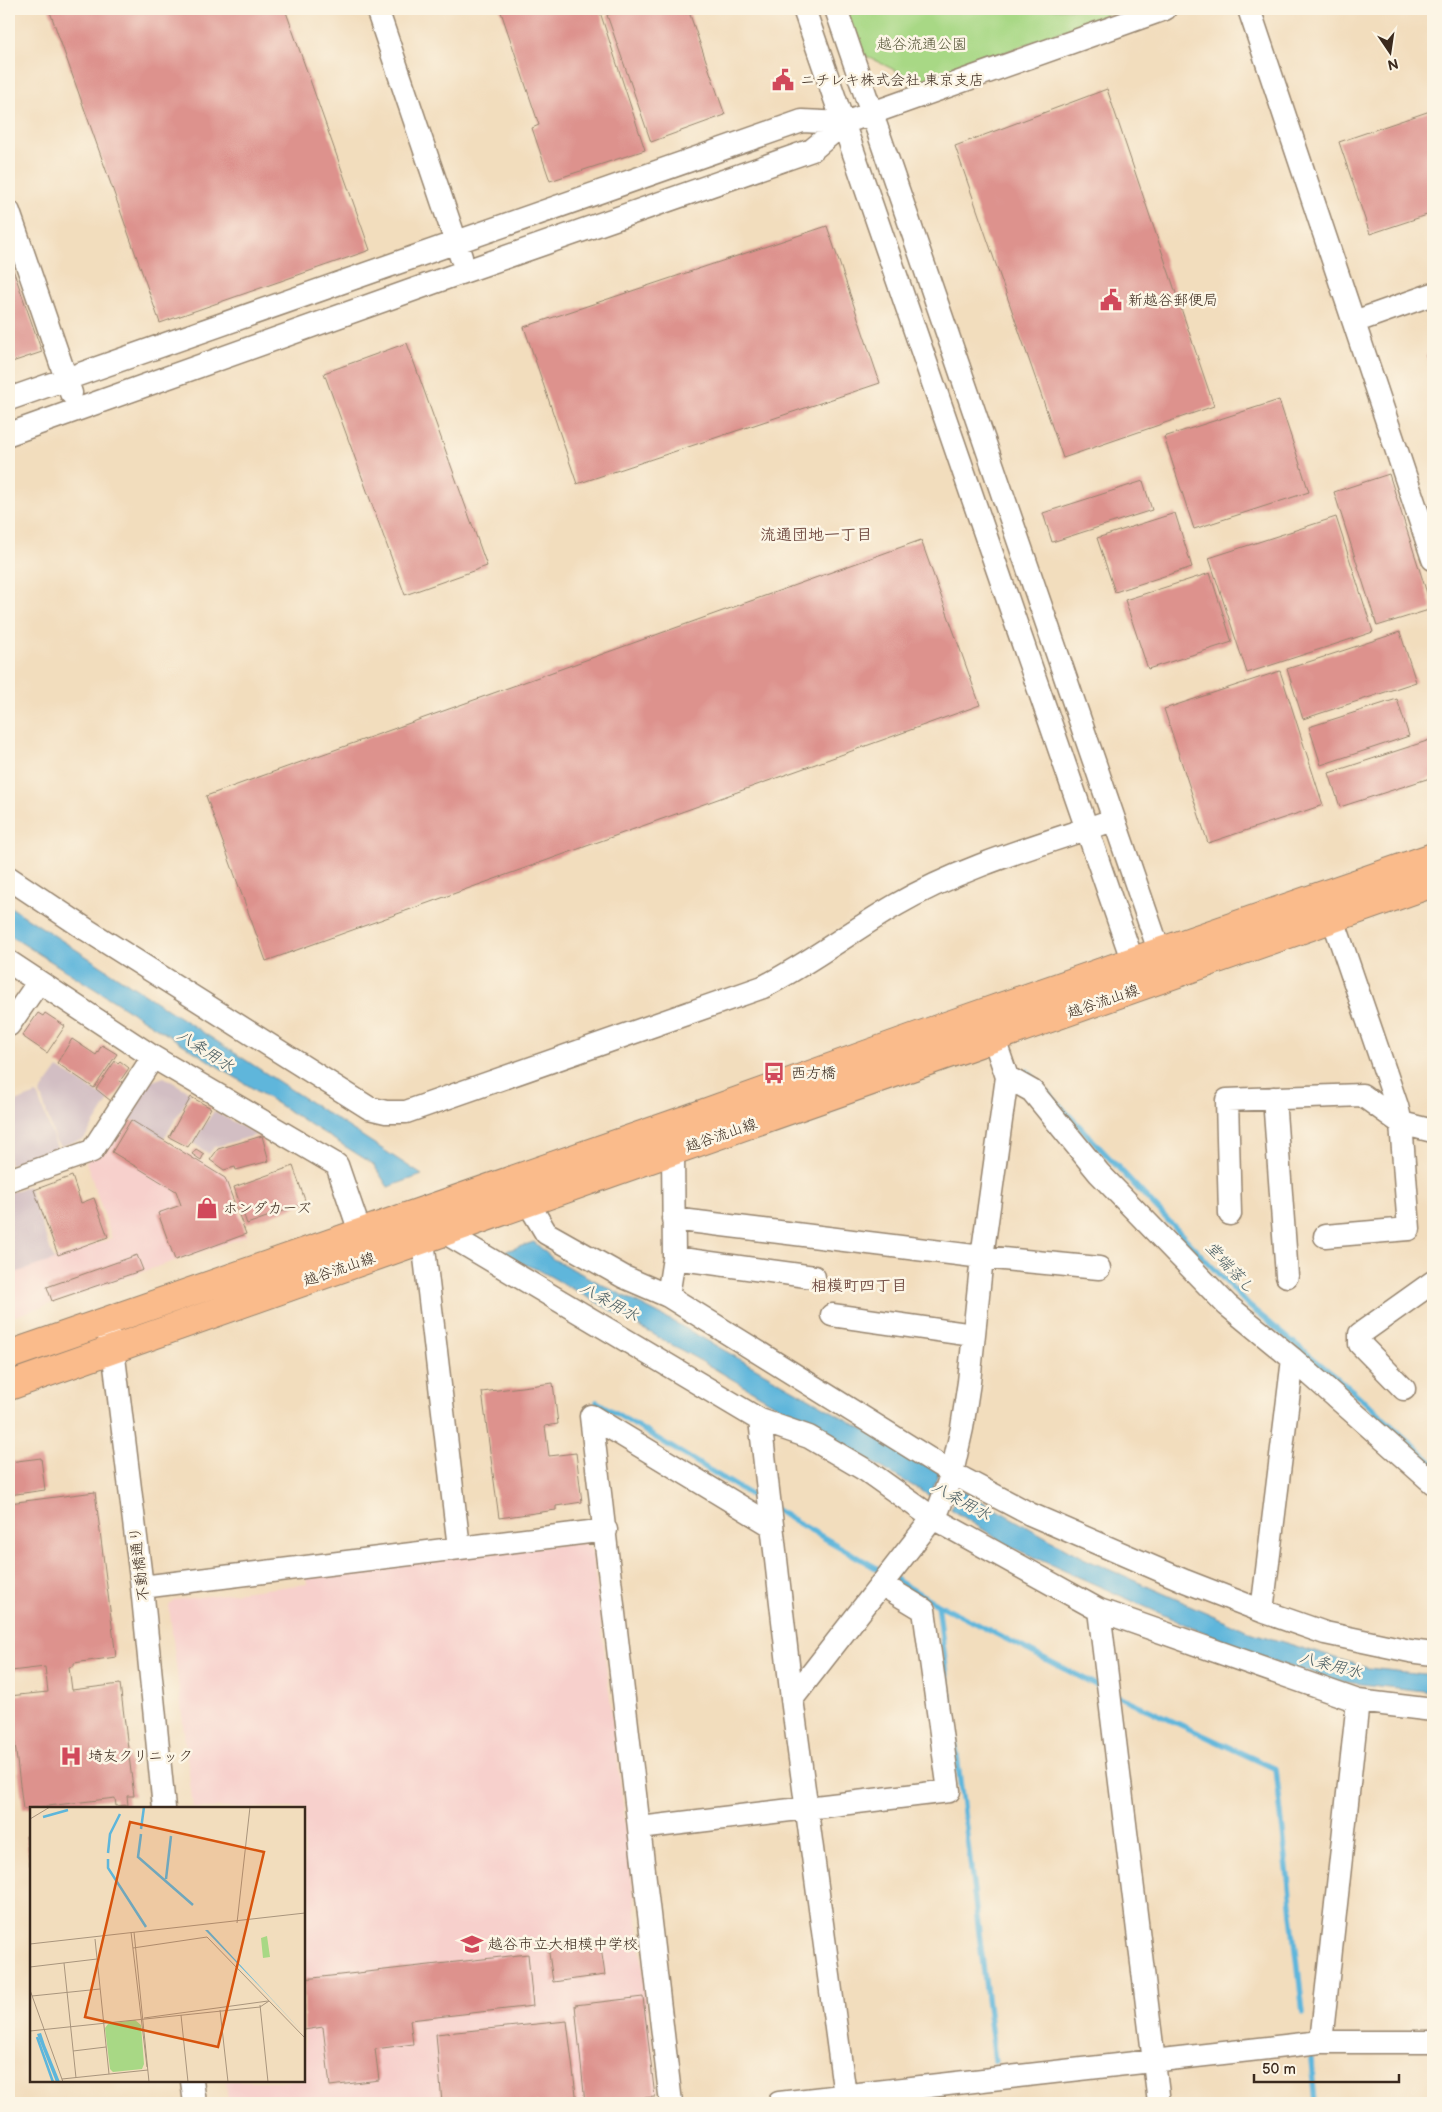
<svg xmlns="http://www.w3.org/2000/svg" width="1442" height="2112" font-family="'Balsamiq Sans','Klee One',sans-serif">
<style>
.built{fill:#f7d0cc}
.industrial{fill:#d2bec3}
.green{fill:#a8d885;stroke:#728152}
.water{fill:#5eb6db;stroke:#4c707c}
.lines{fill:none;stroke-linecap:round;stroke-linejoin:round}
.stream{stroke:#5eb6db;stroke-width:5.5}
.building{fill:#dd928d}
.minor-casing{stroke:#96846e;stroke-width:25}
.major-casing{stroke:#96846e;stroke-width:30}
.minor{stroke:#fff;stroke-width:22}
.major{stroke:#fabb8b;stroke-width:28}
.labels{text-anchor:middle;stroke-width:5;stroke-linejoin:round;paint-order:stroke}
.park-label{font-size:15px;fill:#565638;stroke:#fcf5e5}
.poi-label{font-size:15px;fill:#3b2a1e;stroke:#fcf5e5;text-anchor:start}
.street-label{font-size:15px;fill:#3b2a1e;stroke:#fcf5e5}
.neighbourhood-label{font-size:16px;font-weight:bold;fill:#744e45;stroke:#fcf5e5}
.water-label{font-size:16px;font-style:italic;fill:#475b60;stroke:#fcf5e5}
.inset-river{fill:none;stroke:#5eb6db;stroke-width:2.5}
.inset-road{fill:none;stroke:#a9957d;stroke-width:1}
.view{fill:#d7540e;fill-opacity:0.15;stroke:#d7540e;stroke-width:2.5}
.inset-edge{fill:none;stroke:#3b2a1e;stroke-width:2.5}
</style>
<rect width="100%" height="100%" fill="#fcf5e5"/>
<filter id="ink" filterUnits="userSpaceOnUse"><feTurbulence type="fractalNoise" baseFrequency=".02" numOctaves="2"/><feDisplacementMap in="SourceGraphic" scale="10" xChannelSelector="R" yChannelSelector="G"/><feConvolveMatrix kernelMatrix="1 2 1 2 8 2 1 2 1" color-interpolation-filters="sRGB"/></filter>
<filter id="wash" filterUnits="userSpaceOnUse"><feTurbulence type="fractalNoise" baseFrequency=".0096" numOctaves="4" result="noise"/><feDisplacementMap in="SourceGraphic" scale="20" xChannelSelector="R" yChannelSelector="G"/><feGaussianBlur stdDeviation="1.12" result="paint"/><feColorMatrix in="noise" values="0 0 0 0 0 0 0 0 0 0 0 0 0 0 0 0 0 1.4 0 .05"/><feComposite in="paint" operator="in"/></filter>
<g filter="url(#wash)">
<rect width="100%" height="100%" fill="#f2ddbd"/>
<path class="built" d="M 126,1118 L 227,1176 L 247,1236 L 9,1318 L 9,1275 L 112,1238 L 86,1162 Z
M 583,1542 L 592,1550 L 658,2091 L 648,2103 L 228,2103 L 226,2081 L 304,2081 L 304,1808 L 193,1808 L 169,1606 L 174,1600 L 307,1584 L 305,1574 Z"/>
<path class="industrial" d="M 58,1068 L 109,1100 L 84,1139 L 61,1146 L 56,1142 L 40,1093 Z
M 164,1077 L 191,1093 L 164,1139 L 129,1118 L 150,1082 Z
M 37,1094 L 57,1148 L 9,1165 L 9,1104 Z
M 214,1111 L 257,1135 L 214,1147 L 209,1154 L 193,1143 Z
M 28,1186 L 54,1260 L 9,1275 L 9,1193 Z"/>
<path class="green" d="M 839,9 L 1122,9 L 921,83 L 852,49 Z"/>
<path class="water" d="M 9,906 L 422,1175 L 388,1187 L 373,1164 L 9,935 Z
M 534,1242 L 553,1259 L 674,1322 L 939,1472 L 930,1496 L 715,1369 L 539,1270 L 497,1254 Z
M 961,1490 L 1083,1558 L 1253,1633 L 1368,1668 L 1433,1675 L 1433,1692 L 1344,1682 L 1281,1664 L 1184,1624 L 1009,1546 L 951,1509 Z"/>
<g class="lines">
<path class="stream" d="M 1027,1071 L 1041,1086
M 1047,1092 L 1249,1306 L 1354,1392 L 1433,1463
M 597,1402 L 764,1503
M 776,1510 L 885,1573
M 895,1579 L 932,1601 L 1104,1689
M 938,1604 L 995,2061
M 1114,1694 L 1276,1769 L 1303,2013
M 1311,2060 L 1315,2103"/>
</g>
<g id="blocks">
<path class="building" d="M 49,9 L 285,9 L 370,250 L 160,323 Z
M 500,9 L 599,9 L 645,150 L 550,181 L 532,128 L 539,125 Z
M 623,9 L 688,9 L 725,115 L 651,142 L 607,15 Z
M 1107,89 L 1214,406 L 1063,458 L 955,146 Z
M 1433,110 L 1433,213 L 1370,234 L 1339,142 Z
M 827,226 L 880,383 L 577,484 L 524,327 Z
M 9,258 L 42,352 L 9,363 Z
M 407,343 L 487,566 L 405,595 L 324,373 Z
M 1433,353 L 1433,377 L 1426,355 Z
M 1279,400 L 1309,492 L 1194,529 L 1164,437 Z
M 1389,474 L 1432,609 L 1377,626 L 1334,492 Z
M 1143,481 L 1152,510 L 1052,542 L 1043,513 Z
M 1175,513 L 1192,567 L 1115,592 L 1097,538 Z
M 1336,517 L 1373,632 L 1247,673 L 1209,558 Z
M 921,540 L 980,705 L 266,961 L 206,796 Z
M 1210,573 L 1232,642 L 1148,669 L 1125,600 Z
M 1400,632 L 1416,682 L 1303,719 L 1287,669 Z
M 1280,671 L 1323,805 L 1208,843 L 1164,709 Z
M 1397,699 L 1409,736 L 1321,765 L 1309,727 Z
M 1433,739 L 1433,777 L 1340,807 L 1329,773 Z
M 38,1013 L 43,1016 L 45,1013 L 65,1026 L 47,1053 L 22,1036 Z
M 72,1039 L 96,1055 L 102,1045 L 117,1054 L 94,1088 L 57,1063 Z
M 115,1061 L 118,1063 L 120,1061 L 129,1068 L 120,1081 L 124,1084 L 111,1101 L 96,1089 Z
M 191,1097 L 211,1108 L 188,1147 L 169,1137 Z
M 131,1120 L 225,1178 L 246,1234 L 175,1260 L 158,1213 L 181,1205 L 176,1191 L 112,1152 Z
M 262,1136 L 269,1161 L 236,1170 L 235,1167 L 224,1170 L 210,1160 L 218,1149 Z
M 196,1149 L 204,1154 L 201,1160 L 192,1154 Z
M 293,1166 L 306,1203 L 247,1224 L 234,1187 Z
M 72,1176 L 81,1203 L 94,1198 L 108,1237 L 58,1255 L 34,1190 Z
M 137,1255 L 143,1270 L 52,1301 L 47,1287 Z
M 553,1383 L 558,1424 L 545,1426 L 549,1456 L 576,1453 L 582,1502 L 556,1506 L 556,1510 L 499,1518 L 482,1392 Z
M 41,1458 L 45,1490 L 9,1495 L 9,1462 Z
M 95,1492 L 116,1657 L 74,1663 L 74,1666 L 69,1667 L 72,1690 L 120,1684 L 134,1796 L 127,1796 L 128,1805 L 116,1806 L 115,1798 L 23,1809 L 9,1696 L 48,1692 L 45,1667 L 11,1671 L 10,1668 L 9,1668 L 9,1503 Z
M 31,1835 L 31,1866 L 30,1866 L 26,1836 Z
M 600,1941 L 605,1975 L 553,1982 L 548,1946 Z
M 528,1954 L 533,2006 L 410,2020 L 413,2044 L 375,2049 L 379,2080 L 330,2086 L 323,2027 L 304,2030 L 304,1979 Z
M 643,1997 L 655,2097 L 585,2103 L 575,2005 Z
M 567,2021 L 577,2103 L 442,2103 L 436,2034 Z"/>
</g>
</g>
<g filter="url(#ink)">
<use href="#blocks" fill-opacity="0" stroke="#96846e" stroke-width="1"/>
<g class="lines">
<g class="minor-casing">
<path id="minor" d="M 377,9 L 461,257
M 804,9 L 1138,977
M 836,9 L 1165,968
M 1249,9 L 1433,559
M 9,212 L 71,393
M 1354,322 L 1433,294
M 9,399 L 802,121 L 844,123 L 1165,9
M 9,434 L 466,271 L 812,150 L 844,123
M 9,878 L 87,930 L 369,1108 L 386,1112 L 406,1112 L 763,987 C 810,963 851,931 896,905 C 963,866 1040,845 1113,820
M 1333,919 L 1397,1106 L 1401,1123 L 1433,1131
M 9,962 L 153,1057 L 337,1165 L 360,1232
M 9,1025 L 38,983
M 1007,1077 L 1032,1091 L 1099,1173 L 1227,1305 L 1293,1359 L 1433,1483
M 1274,1098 L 1287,1276
M 9,1180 L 92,1151 L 153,1057
M 527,1201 L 546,1233 L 624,1277 L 668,1296 L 952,1473 L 1030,1514 L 1185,1581 L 1262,1611 L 1325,1633 L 1410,1651 L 1433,1654
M 1230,1214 L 1227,1100 L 1362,1095 L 1401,1123 L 1409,1229 L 1325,1236
M 673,1219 L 982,1257 L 1099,1268
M 444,1232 L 760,1420 L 809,1437 L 867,1471 L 933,1518 L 1099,1610 L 1358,1701 L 1433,1710
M 423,1240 L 459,1548
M 674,1258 L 814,1277
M 668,1296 L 674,1258 L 673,1152
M 832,1315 L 973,1335
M 108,1333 L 113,1349 L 142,1587 L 164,1808
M 1404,1389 L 1360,1344 L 1360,1334 L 1433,1282
M 760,1420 L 792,1699
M 142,1587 L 606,1530
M 1099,1610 L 1159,2103
M 1262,1611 L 1293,1359
M 640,1828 L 949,1791 L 924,1610 L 881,1584
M 1321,2042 L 1358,1701
M 192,2081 L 195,2103
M 671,2103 L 591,1416 L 771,1525
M 779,2103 L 1321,2042 L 1433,2042
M 846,2103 L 792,1699 L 933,1518 L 939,1508 L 952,1473 L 962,1428 L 969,1382 L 982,1257 L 1007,1077 L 994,1039"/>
</g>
<g class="major-casing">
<path id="major" d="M 9,1355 L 685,1120 L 946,1026 L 1433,857
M 9,1386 C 483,1217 959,1051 1433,883"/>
</g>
<use href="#minor" class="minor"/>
<use href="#major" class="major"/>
</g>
</g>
<defs>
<g id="civic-bare" transform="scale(1.725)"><path d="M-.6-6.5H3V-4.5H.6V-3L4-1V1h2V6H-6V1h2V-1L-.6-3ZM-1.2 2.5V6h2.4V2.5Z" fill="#d1495b" stroke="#fcf5e5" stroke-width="2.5" paint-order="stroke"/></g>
<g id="bus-bare" transform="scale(1.725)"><path d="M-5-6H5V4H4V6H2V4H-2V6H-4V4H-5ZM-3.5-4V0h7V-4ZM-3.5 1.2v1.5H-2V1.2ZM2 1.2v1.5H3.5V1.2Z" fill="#d1495b" stroke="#fcf5e5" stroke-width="2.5" paint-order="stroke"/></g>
<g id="shop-bare" transform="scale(1.725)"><path d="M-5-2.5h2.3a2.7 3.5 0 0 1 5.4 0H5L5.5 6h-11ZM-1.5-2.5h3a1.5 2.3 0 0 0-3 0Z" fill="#d1495b" stroke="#fcf5e5" stroke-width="2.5" paint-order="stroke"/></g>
<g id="hospital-bare" transform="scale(1.725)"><path d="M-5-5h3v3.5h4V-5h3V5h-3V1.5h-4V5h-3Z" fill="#d1495b" stroke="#fcf5e5" stroke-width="2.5" paint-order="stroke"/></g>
<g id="school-bare" transform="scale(1.725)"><path d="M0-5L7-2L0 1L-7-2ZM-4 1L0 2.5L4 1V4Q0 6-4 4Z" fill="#d1495b" stroke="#fcf5e5" stroke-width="2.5" paint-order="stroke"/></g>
</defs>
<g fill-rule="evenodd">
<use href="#civic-bare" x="783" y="80"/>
<use href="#civic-bare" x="1111" y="300"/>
<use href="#bus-bare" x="774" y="1073"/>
<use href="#shop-bare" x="207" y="1208"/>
<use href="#hospital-bare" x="71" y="1756"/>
<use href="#school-bare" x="472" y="1944"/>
</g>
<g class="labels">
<g class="park-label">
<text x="922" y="49">越谷流通公園</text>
</g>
<g class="poi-label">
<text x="800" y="85">ニチレキ株式会社 東京支店</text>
<text x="1128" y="305">新越谷郵便局</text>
<text x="791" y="1078">西方橋</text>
<text x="223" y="1213">ホンダカーズ</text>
<text x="88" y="1761">埼友クリニック</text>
<text x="488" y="1949">越谷市立大相模中学校</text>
</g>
<g class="street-label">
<text transform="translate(1103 1001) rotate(-19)" y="5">越谷流山線</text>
<text transform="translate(721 1135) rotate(-19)" y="5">越谷流山線</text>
<text transform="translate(339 1269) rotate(-19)" y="5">越谷流山線</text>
<text transform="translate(139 1564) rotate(-97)" y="5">不動橋通り</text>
</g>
<g class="neighbourhood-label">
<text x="816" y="540">流通団地一丁目</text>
<text x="859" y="1291">相模町四丁目</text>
</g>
<g class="water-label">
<text transform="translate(206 1050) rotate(33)" y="6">八条用水</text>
<text transform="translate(1231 1267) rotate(47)" y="6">堂端落し</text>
<text transform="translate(610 1301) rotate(29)" y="6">八条用水</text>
<text transform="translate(962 1500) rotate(29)" y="6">八条用水</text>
<text transform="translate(1331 1664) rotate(15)" y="6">八条用水</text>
</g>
</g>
<g transform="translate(30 1807)">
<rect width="275" height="275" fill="#f2ddbd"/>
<path d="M 237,129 L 240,150 L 233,151 L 231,131 ZM 105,213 L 111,218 L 114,257 L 112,262 L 83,265 L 80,262 L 75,221 L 78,217 Z" fill="#a8d885"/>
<path d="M 175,123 L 178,123 L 275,228 L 233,183 ZM 11,226 L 15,238 L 30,275 L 26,275 L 7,227 Z" fill="#5eb6db"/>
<path class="inset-river" d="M 13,10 L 38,3M 111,22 L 114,0M 111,27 L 108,50 L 163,98M 78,46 L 80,27 L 90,7M 78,52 L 78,61 L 116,120M 136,72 L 141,29M 7,230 L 23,275"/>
<path class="inset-road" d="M 0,12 L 20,0M 207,116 L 220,0M 101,125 L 117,260M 104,125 L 119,275M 65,132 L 79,267M 0,137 L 275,106M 103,141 L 177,130 L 275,231M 34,156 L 46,271M 0,160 L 67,152M 0,183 L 33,275M 2,189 L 70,182M 230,198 L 238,275M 190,203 L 198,275M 151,208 L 158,275M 114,211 L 238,194M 0,224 L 230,200 L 239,194M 43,244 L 76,240M 32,272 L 118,263"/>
<path class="view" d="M 100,15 L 234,45 L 188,240 L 55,210 Z"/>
<rect width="275" height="275" class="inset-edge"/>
</g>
<rect width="1442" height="2112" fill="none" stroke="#fcf5e5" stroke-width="30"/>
<g transform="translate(1390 52) rotate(167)" stroke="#fcf5e5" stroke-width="4" paint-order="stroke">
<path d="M0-4L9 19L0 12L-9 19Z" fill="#3b2a1e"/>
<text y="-8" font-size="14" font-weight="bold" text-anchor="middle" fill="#3b2a1e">N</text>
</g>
<path d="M1254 2074v8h145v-8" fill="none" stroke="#3b2a1e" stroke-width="2.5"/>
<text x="1262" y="2074" font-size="15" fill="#3b2a1e" stroke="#fcf5e5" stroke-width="4" paint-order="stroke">50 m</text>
</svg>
